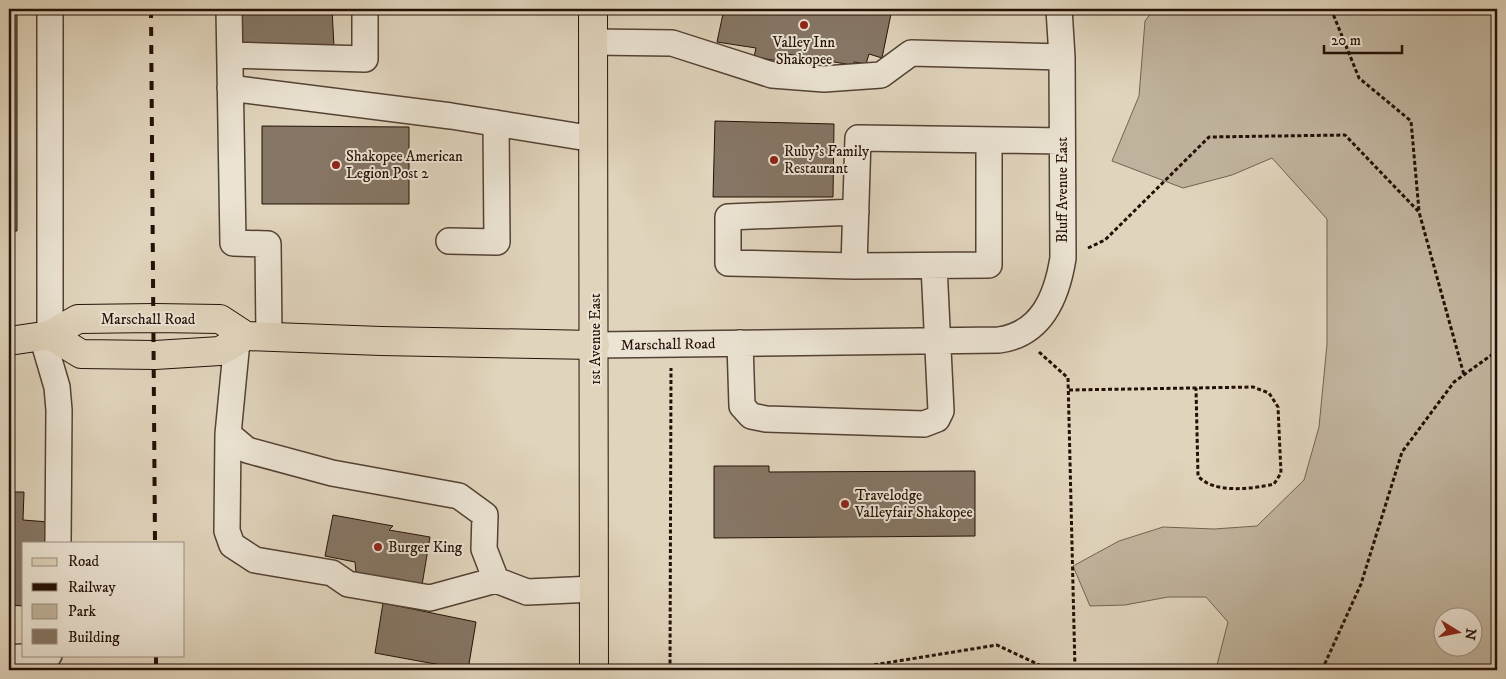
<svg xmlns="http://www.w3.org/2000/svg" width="1506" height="679" font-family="'IM FELL DW Pica',serif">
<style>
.green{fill:#c0b39d;stroke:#726252;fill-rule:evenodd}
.building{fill:#867665;stroke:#251007}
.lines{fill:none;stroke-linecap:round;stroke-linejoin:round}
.minor-casing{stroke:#544134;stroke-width:28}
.major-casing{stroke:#251007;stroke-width:30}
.path{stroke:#251007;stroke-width:3;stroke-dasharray:4 2.5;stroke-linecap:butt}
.minor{stroke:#ebe3d3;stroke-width:25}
.major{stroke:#e0d4bc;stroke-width:28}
.rail{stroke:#251007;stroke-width:4;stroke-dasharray:9 9;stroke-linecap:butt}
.poi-dot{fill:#8f2418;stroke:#ebe3d3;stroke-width:2}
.labels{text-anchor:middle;stroke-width:4;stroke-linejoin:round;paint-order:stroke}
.poi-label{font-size:15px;fill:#251007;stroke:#ebe3d3;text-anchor:start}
.street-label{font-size:15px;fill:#251007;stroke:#ebe3d3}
</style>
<rect width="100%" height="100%" fill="#e0d4bc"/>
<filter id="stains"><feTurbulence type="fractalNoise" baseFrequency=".004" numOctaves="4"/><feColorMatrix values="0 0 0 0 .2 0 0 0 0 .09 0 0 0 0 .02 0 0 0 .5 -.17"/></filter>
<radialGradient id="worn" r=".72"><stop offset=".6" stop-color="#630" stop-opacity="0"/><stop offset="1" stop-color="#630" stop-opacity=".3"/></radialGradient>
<path class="green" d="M 1154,9 L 1497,9 L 1497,670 L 1211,670 L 1217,665 L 1228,622 L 1206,597 L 1168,597 L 1125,605 L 1090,606 L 1073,566 L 1119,541 L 1163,527 L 1214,529 L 1257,526 L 1304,480 L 1319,427 L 1327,344 L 1327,219 L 1272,158 L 1232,175 L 1183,188 L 1112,161 L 1139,96 L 1145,21 ZM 1444,616 L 1474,616 L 1474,646 L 1444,646 Z"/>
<path class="building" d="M 9,9 L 17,9 L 17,231 L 9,231 Z
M 239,9 L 332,9 L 334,47 L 241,49 Z
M 724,9 L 892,9 L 882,58 L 869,54 L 866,64 L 854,62 L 852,65 L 781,53 L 779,61 L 754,57 L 756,48 L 717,42 Z
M 1122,9 L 1161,9 L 1161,13 L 1122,13 Z
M 715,121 L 834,124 L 833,197 L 713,197 Z
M 262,126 L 409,127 L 409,204 L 262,204 Z
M 714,466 L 769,466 L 769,472 L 975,471 L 975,536 L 714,538 Z
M 9,492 L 24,492 L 23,520 L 49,522 L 48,543 L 24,543 L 24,606 L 9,605 Z
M 333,515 L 393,526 L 389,530 L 430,537 L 422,585 L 356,573 L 355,562 L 325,556 Z
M 383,603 L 476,622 L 468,670 L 375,653 Z"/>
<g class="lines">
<g class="minor-casing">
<path id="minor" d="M 229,9 L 233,243 L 268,244 L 269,336
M 593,42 L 672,43 L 772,75 L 824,79 L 881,75 L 911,53 L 1062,57
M 230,55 L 365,59 L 365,9
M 230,88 L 451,116 L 594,139
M 856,212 L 728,217 L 728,263 L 854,266 L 858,138 L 1062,141
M 449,241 L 497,242 L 496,123
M 854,266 L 989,265 L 989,140
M 50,335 L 50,9
M 42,336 L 57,387 L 59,410 L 58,543
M 237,341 L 228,434 L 247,450 L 332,473 L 459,496 L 485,515 L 484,549 L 496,580 L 527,592 L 594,589
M 740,343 L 742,406 L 751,416 L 766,419 L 924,424 L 937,419 L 941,411 L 934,266
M 595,345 L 999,340 C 1042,334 1057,296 1063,258 L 1062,57 L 1059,9
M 228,434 L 227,531 L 232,545 L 255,560 L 332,573 L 348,584 L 430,598 L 496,580
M 9,658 L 49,655"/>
</g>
<g class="major-casing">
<path id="major" d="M 593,9 L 594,670
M 50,335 L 81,354 L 155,355 L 220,351 L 246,336
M 9,341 L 50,335 L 78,319 L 155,318 L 220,319 L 246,336 L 381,341 L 595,345"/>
</g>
<path class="path" d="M 1331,9 L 1359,78 L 1411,121 L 1419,211
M 1088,248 L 1105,240 L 1209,137 L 1345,135 L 1419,212 L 1464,375
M 1039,352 L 1068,378 L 1075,670
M 1069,390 L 1253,387 L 1269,393 L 1278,407 L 1281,473 L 1274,484 C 1252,489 1214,494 1198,476 L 1196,388
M 670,670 L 671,368
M 842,670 L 997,645 L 1050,670
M 1322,670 L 1361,584 L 1402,452 L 1454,382 L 1497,351"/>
<use href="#minor" class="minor"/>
<use href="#major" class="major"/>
<path class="rail" d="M 151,9 L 155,543
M 156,655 L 156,670"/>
</g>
<g class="poi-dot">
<circle cx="804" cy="25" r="5"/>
<circle cx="774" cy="160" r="5"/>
<circle cx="336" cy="165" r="5"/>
<circle cx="845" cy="504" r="5"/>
<circle cx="378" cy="547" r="5"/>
</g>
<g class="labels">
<g class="poi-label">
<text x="804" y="47" text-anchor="middle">Valley Inn<tspan x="804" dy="17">Shakopee</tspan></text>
<text x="784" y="156">Ruby's Family<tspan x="784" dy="17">Restaurant</tspan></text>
<text x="346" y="161">Shakopee American<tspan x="346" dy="17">Legion Post 2</tspan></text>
<text x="855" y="500">Travelodge<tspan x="855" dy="17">Valleyfair Shakopee</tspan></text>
<text x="388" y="552">Burger King</text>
</g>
<g class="street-label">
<text transform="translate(1062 190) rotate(-90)" y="5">Bluff Avenue East</text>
<text x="148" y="324">Marschall Road</text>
<text transform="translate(595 339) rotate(-90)" y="5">1st Avenue East</text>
<text transform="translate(668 344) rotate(-1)" y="5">Marschall Road</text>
</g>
</g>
<rect width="1506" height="679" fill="none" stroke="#e0d4bc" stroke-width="30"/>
<rect x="10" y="10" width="1486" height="659" fill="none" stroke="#251007" stroke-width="2.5"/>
<rect x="15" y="15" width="1476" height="649" fill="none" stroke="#251007"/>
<rect x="22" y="542" width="162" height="115" fill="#ebe3d3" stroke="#9c8f81"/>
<rect x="32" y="558" width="25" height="8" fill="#e0d4bc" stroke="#9c8f81"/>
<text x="68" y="566" font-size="15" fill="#251007">Road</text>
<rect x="32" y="583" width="25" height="8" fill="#251007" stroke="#9c8f81"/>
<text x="68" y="592" font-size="15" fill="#251007">Railway</text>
<rect x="32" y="604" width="25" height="15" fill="#c0b39d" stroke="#9c8f81"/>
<text x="68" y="616" font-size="15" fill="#251007">Park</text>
<rect x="32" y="629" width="25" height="15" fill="#867665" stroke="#9c8f81"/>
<text x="68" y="642" font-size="15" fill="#251007">Building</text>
<g transform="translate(1458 632) rotate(100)"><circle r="24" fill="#ebe3d3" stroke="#9c8f81"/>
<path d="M0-4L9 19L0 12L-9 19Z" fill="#8f2418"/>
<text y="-8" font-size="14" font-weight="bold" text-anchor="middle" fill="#251007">N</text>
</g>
<path d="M1324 45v8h78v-8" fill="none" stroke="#251007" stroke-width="2.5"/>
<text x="1331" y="45" font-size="15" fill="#251007" stroke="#ebe3d3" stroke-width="4" paint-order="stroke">20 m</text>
<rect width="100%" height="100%" filter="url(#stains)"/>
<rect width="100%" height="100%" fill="url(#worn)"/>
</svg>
